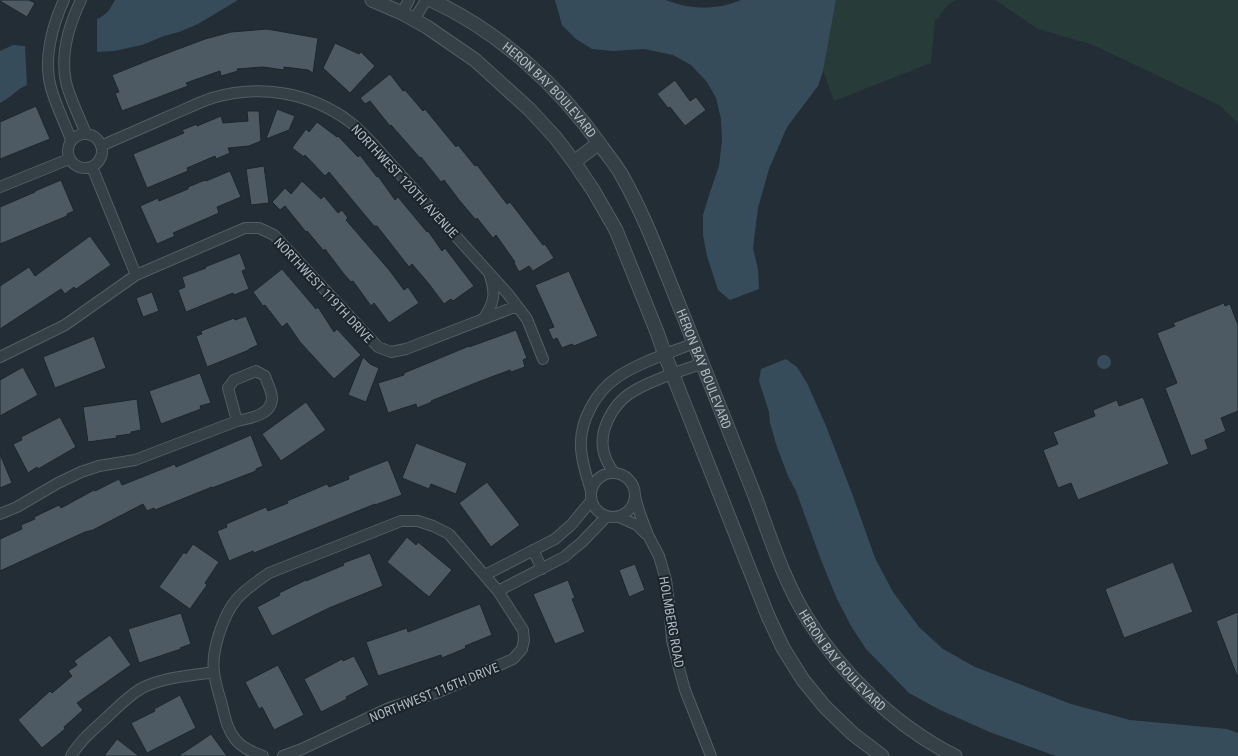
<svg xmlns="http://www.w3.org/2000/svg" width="1238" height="756" font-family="'Roboto Condensed',sans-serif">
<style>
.green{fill:#273b38}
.water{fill:#374c5b}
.building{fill:#4d5a64;stroke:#1d262d}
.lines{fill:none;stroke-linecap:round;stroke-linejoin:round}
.minor-casing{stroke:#535d64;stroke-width:12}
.tertiary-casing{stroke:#535d64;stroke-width:15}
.minor{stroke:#353f46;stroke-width:10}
.tertiary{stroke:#353f46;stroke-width:13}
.labels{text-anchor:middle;stroke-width:4;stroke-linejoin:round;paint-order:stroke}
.street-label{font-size:13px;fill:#b0bac3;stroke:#1b242b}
</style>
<rect width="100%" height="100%" fill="#222d35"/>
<path class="green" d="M 836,0 L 956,0 L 948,5 L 935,21 L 931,63 L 834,101 L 823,71 Z
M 995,0 L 1238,0 L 1238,124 L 1237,122 L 1219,105 L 1093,45 L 1038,29 Z"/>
<path class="water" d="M 115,0 L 238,0 L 198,24 L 179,32 L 164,36 L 142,45 L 114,51 L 97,52 L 97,19 C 107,15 110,9 115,0 Z
M 555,0 L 666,0 C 690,10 718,10 741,0 L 836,0 L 823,71 L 818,86 L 787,127 L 769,169 L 758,208 L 753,248 L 758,269 L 759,289 L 730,300 L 718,290 L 707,256 L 703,235 L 703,215 L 710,192 L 719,166 L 722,141 L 721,119 L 716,98 L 707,82 L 691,65 L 673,55 L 644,49 L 613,51 L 592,49 L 576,39 L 562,25 Z
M 13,45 L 25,46 L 27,85 C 17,89 10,98 0,103 L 0,51 Z
M1097 362a7 7 0 1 1 14 0a7 7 0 1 1-14 0Z
M 786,359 L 797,367 L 807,383 L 826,426 L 853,496 L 875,558 L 893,592 L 919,627 L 943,649 L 975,667 L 1071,704 L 1130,720 L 1227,729 L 1238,733 L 1238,756 L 1056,756 L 992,733 L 940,710 L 909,693 L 866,649 L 851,626 L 837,599 L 821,560 L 796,491 L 788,476 L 777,447 L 770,423 L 769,412 L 759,381 L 761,369 Z"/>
<path class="building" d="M 0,0 L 29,0 L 35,3 L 27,17 L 0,1 Z
M 267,29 L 318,38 L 313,73 L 308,70 L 284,67 L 284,70 L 263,67 L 237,69 L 238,71 L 221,76 L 220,71 L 186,83 L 188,86 L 122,111 L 115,93 L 119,92 L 112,75 L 149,60 L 205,39 L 231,32 Z
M 335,43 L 359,54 L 361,52 L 375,66 L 350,93 L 323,68 Z
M 390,74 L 403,91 L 405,90 L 423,111 L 425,109 L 456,147 L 458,145 L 475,166 L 477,165 L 507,204 L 510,202 L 543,245 L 545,244 L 554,258 L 533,271 L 529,266 L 519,272 L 514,263 L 515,262 L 496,235 L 493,238 L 477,218 L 476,220 L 459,200 L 444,180 L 441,182 L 421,157 L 420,158 L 391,125 L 390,126 L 370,101 L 365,104 L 360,98 Z
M 675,80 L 690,101 L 696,97 L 706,110 L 685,126 L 670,107 L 668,108 L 657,94 Z
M 36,106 L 50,139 L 0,159 L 0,122 Z
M 277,109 L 295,116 L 289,130 L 266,139 Z
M 247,111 L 259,111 L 261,141 L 249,146 L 228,148 L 230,153 L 216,159 L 215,156 L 187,168 L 188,171 L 147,188 L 133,154 L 184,133 L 182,130 L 197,124 L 197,126 L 221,116 L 223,123 L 248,121 Z
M 317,122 L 337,137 L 338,136 L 358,157 L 360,155 L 377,177 L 378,176 L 395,200 L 398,197 L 427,232 L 428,231 L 442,251 L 445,248 L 474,286 L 453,301 L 451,299 L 444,304 L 429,284 L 412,264 L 409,267 L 377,226 L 374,226 L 329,172 L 325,176 L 305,155 L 304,157 L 292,148 L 306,129 L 309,132 Z
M 264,166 L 269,203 L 251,205 L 246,169 Z
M 230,171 L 241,197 L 217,207 L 219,213 L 173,233 L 175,236 L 157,244 L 140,206 L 158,198 L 159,201 L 188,189 L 188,187 L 205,180 L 206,181 Z
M 61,180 L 74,211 L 67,214 L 67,216 L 0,244 L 0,207 L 35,192 L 35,191 Z
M 302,181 L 321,199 L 324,196 L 338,213 L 342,210 L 348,218 L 346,220 L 390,271 L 404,290 L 408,287 L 419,303 L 389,323 L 374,303 L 371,306 L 353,281 L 351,282 L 343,273 L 325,249 L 324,251 L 307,231 L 306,232 L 285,206 L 280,210 L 272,202 L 285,188 L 291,194 Z
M 90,236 L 111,265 L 76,289 L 74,287 L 65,294 L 61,289 L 0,329 L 0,286 L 29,267 L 35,276 Z
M 240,253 L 246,269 L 242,271 L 249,289 L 234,295 L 233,293 L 186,312 L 178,290 L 185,287 L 182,277 L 206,268 L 205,267 Z
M 282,269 L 316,309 L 318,307 L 334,332 L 337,329 L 361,355 L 334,379 L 300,342 L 287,323 L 282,327 L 265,305 L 263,306 L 253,292 Z
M 569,271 L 598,336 L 574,346 L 572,344 L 562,348 L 557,338 L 553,340 L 548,329 L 554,327 L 535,285 Z
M 152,292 L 159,311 L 143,317 L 136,298 Z
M 1224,303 L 1225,306 L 1230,304 L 1238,325 L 1238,411 L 1221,418 L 1226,431 L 1205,440 L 1208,449 L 1191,456 L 1165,388 L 1177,383 L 1157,333 L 1175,326 L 1173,323 Z
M 246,316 L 258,345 L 249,349 L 249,350 L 207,367 L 196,336 L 202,334 L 201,331 L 234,318 L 235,320 Z
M 516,330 L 527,358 L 523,360 L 525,367 L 511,372 L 510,370 L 478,382 L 431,401 L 432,402 L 417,408 L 416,404 L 388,413 L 378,383 L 404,375 L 404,373 L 469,346 L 469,347 Z
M 94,336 L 106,368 L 55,388 L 43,357 Z
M 363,357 L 370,364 L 379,368 L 366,402 L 348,395 Z
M 23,367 L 38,395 L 0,416 L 0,380 Z
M 200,373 L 211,403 L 200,406 L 201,409 L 161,424 L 149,391 Z
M 1143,397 L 1169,464 L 1078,500 L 1071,483 L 1058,488 L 1043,450 L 1058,444 L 1053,432 L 1095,416 L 1093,410 L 1117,400 L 1119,406 Z
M 137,399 L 141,430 L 131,432 L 131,434 L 116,436 L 117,438 L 88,442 L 83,407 Z
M 306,402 L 326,430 L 281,461 L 262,434 Z
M 60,417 L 76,447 L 38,469 L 37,467 L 28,473 L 13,444 L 22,440 L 21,437 Z
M 251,435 L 263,466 L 256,469 L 256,471 L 212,488 L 212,487 L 155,510 L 154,508 L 147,511 L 143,504 L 93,530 L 85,532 L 0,571 L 0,539 L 22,529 L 21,525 L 35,519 L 34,517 L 59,505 L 61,508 L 94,490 L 95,491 L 119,479 L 122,485 L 175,464 L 176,467 Z
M 416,443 L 467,463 L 456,494 L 431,484 L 429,489 L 402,478 Z
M 0,454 L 12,483 L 0,488 Z
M 388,460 L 402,495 L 375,505 L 375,504 L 254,553 L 253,551 L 229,561 L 217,531 L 227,527 L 226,524 L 266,507 L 268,511 L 288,503 L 287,501 L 327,484 L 329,487 L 349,479 L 348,476 Z
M 487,482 L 520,525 L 491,547 L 459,503 Z
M 407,537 L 416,545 L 418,542 L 452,570 L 429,597 L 387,562 Z
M 193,544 L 219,562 L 205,583 L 207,585 L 190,609 L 159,587 L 184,552 L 186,554 Z
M 370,553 L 383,586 L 329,608 L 272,636 L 257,607 L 280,595 L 279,593 L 306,580 L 306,581 L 344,565 L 343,563 Z
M 1173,562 L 1193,612 L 1124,638 L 1105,589 Z
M 635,564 L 645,590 L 629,597 L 619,570 Z
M 568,580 L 575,598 L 572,599 L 585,632 L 555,644 L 533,594 Z
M 480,604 L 492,635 L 465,646 L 466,648 L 442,658 L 441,655 L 378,676 L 366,642 L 407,628 L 408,632 Z
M 1238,612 L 1238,676 L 1237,676 L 1216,621 Z
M 181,613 L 191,644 L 180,648 L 181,649 L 139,663 L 128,629 Z
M 110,635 L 131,665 L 77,703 L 83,710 L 64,727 L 65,729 L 42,748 L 18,720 L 50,691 L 52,693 L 72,676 L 68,671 L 77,665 L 74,661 Z
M 354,656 L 369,685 L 346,697 L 347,699 L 321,712 L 304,679 L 342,659 L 343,661 Z
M 278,665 L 304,715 L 274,730 L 262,707 L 259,709 L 245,682 Z
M 180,695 L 196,728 L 147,753 L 131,723 L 155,711 L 154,709 Z
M 211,734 L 227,756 L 178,756 L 198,743 Z
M 117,739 L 139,756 L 104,756 Z"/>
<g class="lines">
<g class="minor-casing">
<path id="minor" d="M 64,0 C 52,26 43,60 51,88 C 56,106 65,123 71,140
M 81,0 C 69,25 60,54 66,82 C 70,99 80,118 86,134
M 402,13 L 409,0
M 414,20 L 426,0
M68 151a17 17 0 1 1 34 0a17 17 0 1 1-34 0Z
M 101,146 C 123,136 145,127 167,117 C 182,111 197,103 212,98 C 260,84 310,92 350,122 C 358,128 365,136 372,143 L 508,294 L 527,319 L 543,359
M 92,167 L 136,275
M 0,187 L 69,159
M 484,318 C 494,303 496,294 490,276
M 0,357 L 65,325 L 136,275 L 245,228 L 259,228 L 274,235 L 378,347 L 391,352 L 406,349 L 517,306
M591 495a22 22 0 1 1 44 0a22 22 0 1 1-44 0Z
M 614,473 C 609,466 604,457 603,448 C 600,429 613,405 629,394 C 648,381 681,371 703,363
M 591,491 C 587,477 582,463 581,449 C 579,421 596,391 619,376 C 642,361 670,353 694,343
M 635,497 L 640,514 L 648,535 L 659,556 L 666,580 L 669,603 L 672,640 L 680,672 L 685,690 L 711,756
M 0,514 L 17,507 L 58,483 L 81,472 L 99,466 L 135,460 L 237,421 C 250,418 272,415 272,398 C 272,391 267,383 265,376 L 256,371 L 234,380 L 228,388 L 237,421
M 619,517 L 637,525 L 646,534
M 533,550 L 542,569
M 485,575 L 555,539 L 571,525 L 591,501
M 498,591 L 564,557 L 582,542 L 606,517
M 71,756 C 79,742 92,731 104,720 C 116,709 128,696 142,688 C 163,677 190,676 214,672
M 263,756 C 253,752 242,748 235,739 C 227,729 225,717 222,705 C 219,694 215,683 214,672 C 211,651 223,616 236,600 C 245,589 258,581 269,573 L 401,521 L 418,521 L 433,526 L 449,534 L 498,591 L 523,630 L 524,640 L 522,649 L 513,659 L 439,692 L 389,708 L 302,749 L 283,756"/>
</g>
<g class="tertiary-casing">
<g id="tertiary">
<path d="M 372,0 L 402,13 L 427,27 L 475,60 L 529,109 L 555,137 L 574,162 L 593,190 L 616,230 L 657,332 L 665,355 L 768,616 L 783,648 L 803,680 L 825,707 L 853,734 L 882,756"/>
<path id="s1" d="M 431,0 C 500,32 558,85 602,147 C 608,156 616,165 621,174 C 645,216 661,261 679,305 C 704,367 728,429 753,491 C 769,533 783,580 807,618 C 841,673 896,727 955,756"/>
<path d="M 574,162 L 599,143"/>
</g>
</g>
<use href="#minor" class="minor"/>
<use href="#tertiary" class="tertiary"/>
</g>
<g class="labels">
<g class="street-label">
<text dy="5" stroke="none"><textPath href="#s1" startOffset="150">HERON BAY BOULEVARD</textPath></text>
<text transform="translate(405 181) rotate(47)" y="5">NORTHWEST 120TH AVENUE</text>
<text transform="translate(324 290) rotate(47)" y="5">NORTHWEST 119TH DRIVE</text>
<text dy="5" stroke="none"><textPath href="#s1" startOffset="473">HERON BAY BOULEVARD</textPath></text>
<text transform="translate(672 622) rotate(80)" y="5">HOLMBERG ROAD</text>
<text dy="5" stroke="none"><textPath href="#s1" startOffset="798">HERON BAY BOULEVARD</textPath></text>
<text transform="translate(434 692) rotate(-22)" y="5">NORTHWEST 116TH DRIVE</text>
</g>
</g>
</svg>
